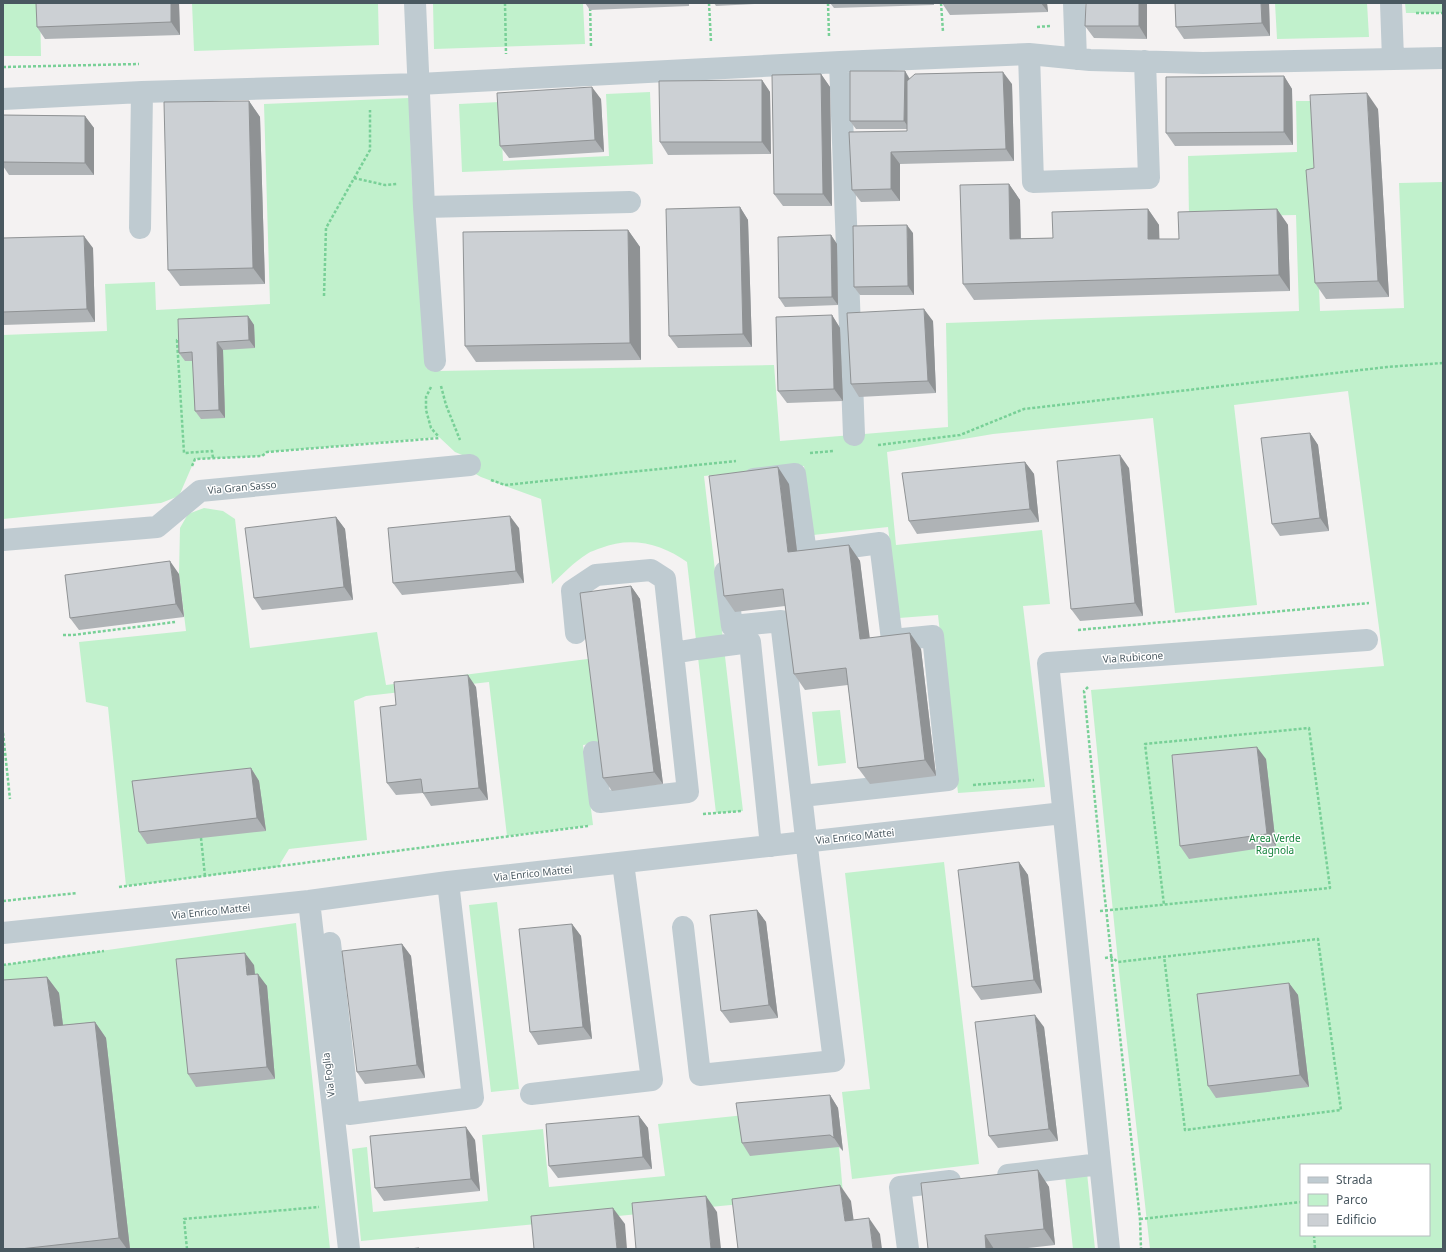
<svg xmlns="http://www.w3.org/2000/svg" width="1446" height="1252" font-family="'Noto Sans',sans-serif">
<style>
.green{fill:#c1f1cc;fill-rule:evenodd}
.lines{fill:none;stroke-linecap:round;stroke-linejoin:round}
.path{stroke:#78d097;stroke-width:2.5;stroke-dasharray:3 2;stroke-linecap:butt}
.minor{stroke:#bfcbd1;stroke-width:22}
.wall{fill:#afb3b6}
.shaded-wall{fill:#8f9294}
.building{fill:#ccd0d4;stroke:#8f9294}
.labels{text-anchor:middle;stroke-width:3;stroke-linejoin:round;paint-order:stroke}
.street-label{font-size:10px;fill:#495860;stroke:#fff}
.park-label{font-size:10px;fill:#16843d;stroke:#fff}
</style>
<rect width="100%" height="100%" fill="#f4f2f2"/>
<path class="green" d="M 3,3 L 40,3 L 41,56 L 3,56 Z
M 192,3 L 378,3 L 379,45 L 194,51 Z
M 433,3 L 583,3 L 585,44 L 434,49 Z
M 1275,3 L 1367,3 L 1369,37 L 1277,39 Z
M 1405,3 L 1443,3 L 1443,13 L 1406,13 Z
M 650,92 L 653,164 L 462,172 L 459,104 L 500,102 L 503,161 L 609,156 L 606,94 Z
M 409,98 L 412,184 L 426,368 L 438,371 L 774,365 L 780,441 L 948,427 L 946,323 L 1299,311 L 1296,215 L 1189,217 L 1188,156 L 1297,152 L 1296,101 L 1311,101 L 1320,311 L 1404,308 L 1399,183 L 1443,182 L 1443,1249 L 1150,1249 L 1118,962 L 1091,690 L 1384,666 L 1348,391 L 1234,405 L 1257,605 L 1175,613 L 1153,418 L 993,434 L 887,452 L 896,545 L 1042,530 L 1050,604 L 1023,606 L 1045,787 L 958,793 L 938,615 L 899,618 L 888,527 L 813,535 L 804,466 L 704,476 L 743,811 L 716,813 L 687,562 C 662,544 631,536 601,548 C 596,550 591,551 587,554 C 574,562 563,574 552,584 L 541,499 L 481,477 L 472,472 L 467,457 L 455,452 L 439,437 L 267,452 L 262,456 L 195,459 L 179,496 L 161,503 L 3,519 L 3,335 L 107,331 L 105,284 L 155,282 L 156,310 L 270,304 L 264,104 ZM 1301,1165 L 1429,1165 L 1429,1235 L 1301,1235 Z
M 204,508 L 223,511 L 235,519 L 250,648 L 377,632 L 386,685 L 595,658 L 606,742 L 583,745 L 593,825 L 507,836 L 489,682 L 366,696 L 354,701 L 367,840 L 289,849 L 278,867 L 126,886 L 108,707 L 86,702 L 79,642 L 186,631 L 179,574 L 180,528 L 188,514 Z
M 840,710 L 846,763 L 818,766 L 812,712 Z
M 944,862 L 979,1164 L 852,1179 L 842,1092 L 870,1089 L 845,873 Z
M 497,902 L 519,1089 L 491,1092 L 469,905 Z
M 296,923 L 330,1249 L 130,1249 L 65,1042 L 3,997 L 3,965 Z
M 745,1115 L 839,1147 L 843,1194 L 361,1241 L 352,1149 L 367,1147 L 373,1212 L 488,1201 L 482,1135 L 543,1129 L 549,1187 L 665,1176 L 658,1124 Z
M 1087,1173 L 1095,1249 L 1073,1249 L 1065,1176 Z"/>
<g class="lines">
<path class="path" d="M 505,3 L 506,54
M 590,3 L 591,48
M 709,3 L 711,42
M 828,3 L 829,36
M 941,3 L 943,32
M 1416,13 L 1443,13
M 1037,27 L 1050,26
M 3,67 L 139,64
M 354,178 L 385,185 L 397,184
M 324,296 L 326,228 L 370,150 L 370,110
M 182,339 L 177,340 L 184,453 L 212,451 L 213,458
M 441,386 L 446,405 L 460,440
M 431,387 L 426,397 L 426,410 L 431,428 L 439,437
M 878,445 L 960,435 L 1024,409 L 1387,367 L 1443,363
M 810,453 L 833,451
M 192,466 L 195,459 L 262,456 L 267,452 L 440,438
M 491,480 L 505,485 L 736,461
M 1078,630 L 1369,603
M 63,635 L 73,635 L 175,622
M 1088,687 L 1084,691 L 1103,881 L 1140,1219 L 1141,1249
M 3,733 L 10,799
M 973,785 L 1034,780
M 703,814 L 742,811
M 201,838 L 205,876
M 119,887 L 588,826
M 3,901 L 77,893
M 1100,911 L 1330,888 L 1309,728 L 1145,744 L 1164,905
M 1105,958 L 1111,957 L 1118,962 L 1318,939 L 1341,1110 L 1185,1130 L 1164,956
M 3,965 L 104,951
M 1140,1219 L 1301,1202
M 1314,1235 L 1315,1249
M 187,1249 L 184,1219 L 319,1207"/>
<path class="minor" d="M 415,3 L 424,207 L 435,361
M 1074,3 L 1076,59
M 1391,3 L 1393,59
M 1029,54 L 1033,182 L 1149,178 L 1145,61
M 840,62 L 854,435
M 3,99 L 142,92 L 419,84 L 840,62 L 1029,54 L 1090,60 L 1203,63 L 1443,58
M 424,207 L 630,202
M 140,228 L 142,92
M 754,479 L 795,474 L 806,553 L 880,543 L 892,640 L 933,636 L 948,780 L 802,796
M 3,540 L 157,527 L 200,491 L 470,465
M 576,633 L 572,591 L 596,575 L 651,570 L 665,579 L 688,792 L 600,802 L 594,752
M 673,653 L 697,649 L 750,642 L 771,846
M 309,901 L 349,1249
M 683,927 L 700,1075 L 834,1061 L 809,864 L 781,621 L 732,626 L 725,572
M 3,933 L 309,901 L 448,882 L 1063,813
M 330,943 L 349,1114 L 473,1098 L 448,882
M 531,1094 L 652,1080 L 623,863
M 1008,1175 L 1100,1164
M 908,1249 L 900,1187 L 950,1181
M 1109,1249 L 1048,663 L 1367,640"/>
</g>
<path class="wall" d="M 179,3 L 180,35 L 45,39 L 37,27 Z
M 585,3 L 689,3 L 689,6 L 590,10 Z
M 714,3 L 772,3 L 716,6 Z
M 830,3 L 934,3 L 934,5 L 834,8 Z
M 942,3 L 1047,3 L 1048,12 L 950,15 Z
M 1147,3 L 1147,39 L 1094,38 L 1085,26 Z
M 1269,3 L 1270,36 L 1184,39 L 1176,27 Z
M 905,71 L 910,79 L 1012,84 L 1014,161 L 900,164 L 900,201 L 861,202 L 852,190 L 907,131 L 907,129 L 856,129 L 850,121 Z
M 821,74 L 830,87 L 832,206 L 783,206 L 774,194 Z
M 1284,76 L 1292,89 L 1293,145 L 1175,146 L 1166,133 Z
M 762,80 L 770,92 L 771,154 L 668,155 L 660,142 Z
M 601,99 L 604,152 L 509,158 L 500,146 Z
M 249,101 L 260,117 L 265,284 L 180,286 L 168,270 Z
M 1378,109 L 1389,297 L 1326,299 L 1315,283 L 1314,168 Z
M 3,115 L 85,116 L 94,128 L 94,175 L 9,175 L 3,166 Z
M 1009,184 L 1020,200 L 1021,239 L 1053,238 L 1148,209 L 1159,225 L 1159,239 L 1179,239 L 1277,209 L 1288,225 L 1290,291 L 974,300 L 963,284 Z
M 740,207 L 748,220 L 752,347 L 678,348 L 669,336 Z
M 628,230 L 640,247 L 641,360 L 476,362 L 465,346 Z
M 913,233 L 914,295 L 860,295 L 854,287 Z
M 831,235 L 837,244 L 838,305 L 785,307 L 779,298 Z
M 3,238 L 93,248 L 95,322 L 3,325 Z
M 832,315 L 840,328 L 843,401 L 787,403 L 778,391 Z
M 248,316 L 254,325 L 255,348 L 223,350 L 225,418 L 201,419 L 195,411 L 193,361 L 185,361 L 179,353 Z
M 933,321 L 936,393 L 859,397 L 851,384 Z
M 1310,433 L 1318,445 L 1329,531 L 1280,536 L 1272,524 Z
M 1025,462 L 1034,474 L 1039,522 L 917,534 L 909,521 Z
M 1129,468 L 1143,616 L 1080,621 L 1071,609 Z
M 789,484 L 797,551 L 849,545 L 860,561 L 869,638 L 921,649 L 936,776 L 870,784 L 858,768 L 848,685 L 805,690 L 794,674 L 785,606 L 735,612 L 724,596 Z
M 336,517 L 345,529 L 353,600 L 262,610 L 254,598 Z
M 519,528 L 524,583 L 402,595 L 393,583 Z
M 179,574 L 184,617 L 79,630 L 70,618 Z
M 631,586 L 640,599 L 663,784 L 612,791 L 603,778 Z
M 476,687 L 488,800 L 431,806 L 423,793 L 396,795 L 387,783 Z
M 1266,759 L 1276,846 L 1189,859 L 1180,846 Z
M 251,768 L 259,781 L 266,831 L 147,844 L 139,832 Z
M 1019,862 L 1028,875 L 1042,993 L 981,1000 L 972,987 Z
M 757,910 L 766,922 L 778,1018 L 730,1023 L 721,1011 Z
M 572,924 L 581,936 L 592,1039 L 538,1045 L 530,1032 Z
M 402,944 L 411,956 L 425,1078 L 365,1084 L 357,1072 Z
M 254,965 L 255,974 L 267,986 L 275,1079 L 196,1087 L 188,1074 Z
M 47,977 L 59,993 L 63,1025 L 95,1022 L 106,1038 L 130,1249 L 3,1249 Z
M 1289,983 L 1298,995 L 1309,1087 L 1216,1098 L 1208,1086 Z
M 1044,1027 L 1058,1141 L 998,1148 L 989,1136 Z
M 830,1095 L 838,1108 L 843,1151 L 839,1147 L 750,1156 L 742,1143 Z
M 639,1116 L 648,1128 L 652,1169 L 558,1178 L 549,1166 Z
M 475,1140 L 480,1191 L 384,1201 L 375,1188 Z
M 1038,1170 L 1049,1187 L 1055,1245 L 1019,1249 L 928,1249 Z"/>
<path class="shaded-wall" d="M 171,3 L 179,3 L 180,35 L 171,22 Z
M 1041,3 L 1047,3 L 1048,12 Z
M 1139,3 L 1147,3 L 1147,39 L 1139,26 Z
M 1261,3 L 1269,3 L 1270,36 L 1262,23 Z
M 905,71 L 910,80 L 910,129 L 904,121 Z
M 1003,72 L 1012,84 L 1014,161 L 1006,149 Z
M 821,74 L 830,87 L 832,206 L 823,194 Z
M 1284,76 L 1292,89 L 1293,145 L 1284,132 Z
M 762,80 L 770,92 L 771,154 L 762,142 Z
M 592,87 L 601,99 L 604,152 L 595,140 Z
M 1367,93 L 1378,109 L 1389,297 L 1378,281 Z
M 249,101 L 260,117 L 265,284 L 253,268 Z
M 85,116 L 94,128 L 94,175 L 85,163 Z
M 891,152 L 900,164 L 900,201 L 891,189 Z
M 1009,184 L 1020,200 L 1021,255 L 1010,239 Z
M 740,207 L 748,220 L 752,347 L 743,334 Z
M 1148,209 L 1159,225 L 1160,256 L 1148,239 Z
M 1277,209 L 1288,225 L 1290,291 L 1279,275 Z
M 907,225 L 913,233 L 914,295 L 908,286 Z
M 628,230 L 640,247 L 641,360 L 630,343 Z
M 831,235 L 837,244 L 838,305 L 832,297 Z
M 84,236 L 93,248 L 95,322 L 87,309 Z
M 924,309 L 933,321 L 936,393 L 928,381 Z
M 832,315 L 840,328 L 843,401 L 834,389 Z
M 248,316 L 254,325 L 255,348 L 249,340 Z
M 217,342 L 223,350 L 225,418 L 219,410 Z
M 1310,433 L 1318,445 L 1329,531 L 1320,518 Z
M 1120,455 L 1129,468 L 1143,616 L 1135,603 Z
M 1025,462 L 1034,474 L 1039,522 L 1030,509 Z
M 778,467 L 789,484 L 799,568 L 788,552 Z
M 510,516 L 519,528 L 524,583 L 516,571 Z
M 336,517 L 345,529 L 353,600 L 344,587 Z
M 849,545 L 860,561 L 872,655 L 860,639 Z
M 170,561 L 179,574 L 184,617 L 176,604 Z
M 631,586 L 640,599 L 663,784 L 654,772 Z
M 910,633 L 921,649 L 936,776 L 925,760 Z
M 468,675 L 476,687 L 488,800 L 479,788 Z
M 1257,747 L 1266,759 L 1276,846 L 1267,834 Z
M 251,768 L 259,781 L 266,831 L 257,818 Z
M 1019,862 L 1028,875 L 1042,993 L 1034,980 Z
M 757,910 L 766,922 L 778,1018 L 769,1005 Z
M 572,924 L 581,936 L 592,1039 L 583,1027 Z
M 402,944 L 411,956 L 425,1078 L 417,1065 Z
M 245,953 L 254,965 L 256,987 L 247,975 Z
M 258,974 L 267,986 L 275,1079 L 267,1067 Z
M 47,977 L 59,993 L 65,1042 L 54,1026 Z
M 1289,983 L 1298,995 L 1309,1087 L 1300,1075 Z
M 1035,1015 L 1044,1027 L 1058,1141 L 1049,1129 Z
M 95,1022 L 106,1038 L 130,1249 L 127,1249 L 119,1238 Z
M 830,1095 L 838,1108 L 843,1151 L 834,1138 Z
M 639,1116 L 648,1128 L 652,1169 L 643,1157 Z
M 466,1127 L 475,1140 L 480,1191 L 471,1179 Z
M 1038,1170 L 1049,1187 L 1055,1245 L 1044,1229 Z
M 840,1185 L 851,1201 L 856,1237 L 845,1221 Z
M 706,1196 L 717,1212 L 721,1249 L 711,1249 Z
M 613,1208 L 625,1224 L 627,1249 L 617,1249 Z
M 869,1218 L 880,1234 L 882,1249 L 873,1249 Z
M 985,1235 L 994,1249 L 986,1249 Z"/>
<path class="building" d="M 36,3 L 171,3 L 171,22 L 37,27 Z
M 1086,3 L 1139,3 L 1139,26 L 1085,26 Z
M 1175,3 L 1261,3 L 1262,23 L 1176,27 Z
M 850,71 L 905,71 L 904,121 L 850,121 Z
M 1003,72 L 1006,149 L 891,152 L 891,189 L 852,190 L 849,132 L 907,131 L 907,81 L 915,74 Z
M 821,74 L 823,194 L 774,194 L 772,75 Z
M 1284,76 L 1284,132 L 1166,133 L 1166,77 Z
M 762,80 L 762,142 L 660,142 L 659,81 Z
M 592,87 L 595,140 L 500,146 L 497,93 Z
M 1367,93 L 1378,281 L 1315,283 L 1306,170 L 1314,168 L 1310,95 Z
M 249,101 L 253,268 L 168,270 L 164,102 Z
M 3,115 L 85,116 L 85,163 L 3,162 Z
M 1009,184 L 1010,239 L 1053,238 L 1052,212 L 1148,209 L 1148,239 L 1179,239 L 1178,212 L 1277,209 L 1279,275 L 963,284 L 960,185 Z
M 740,207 L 743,334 L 669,336 L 666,209 Z
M 907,225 L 908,286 L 854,287 L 853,226 Z
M 628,230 L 630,343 L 465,346 L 463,232 Z
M 831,235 L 832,297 L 779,298 L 778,237 Z
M 84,236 L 87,309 L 3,312 L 3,238 Z
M 924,309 L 928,381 L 851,384 L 847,313 Z
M 832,315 L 834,389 L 778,391 L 776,317 Z
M 248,316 L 249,340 L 217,342 L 219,410 L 195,411 L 192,352 L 179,353 L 178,319 Z
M 1310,433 L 1320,518 L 1272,524 L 1261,438 Z
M 1120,455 L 1135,603 L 1071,609 L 1057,461 Z
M 1025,462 L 1030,509 L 909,521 L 902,473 Z
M 778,467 L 788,552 L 849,545 L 860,639 L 910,633 L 925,760 L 858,768 L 846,668 L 794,674 L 783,589 L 724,596 L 709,476 Z
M 510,516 L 516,571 L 393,583 L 388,528 Z
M 336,517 L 344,587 L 254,598 L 245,528 Z
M 170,561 L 176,604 L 70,618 L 65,575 Z
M 631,586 L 654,772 L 603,778 L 580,593 Z
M 468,675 L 479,788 L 423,793 L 421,779 L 387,783 L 380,707 L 396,705 L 394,682 Z
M 1257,747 L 1267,834 L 1180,846 L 1172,755 Z
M 251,768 L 257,818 L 139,832 L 132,781 Z
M 1019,862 L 1034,980 L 972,987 L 958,870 Z
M 757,910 L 769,1005 L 721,1011 L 710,915 Z
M 572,924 L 583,1027 L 530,1032 L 519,929 Z
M 402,944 L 417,1065 L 357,1072 L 342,951 Z
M 245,953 L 247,975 L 258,974 L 267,1067 L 188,1074 L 176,959 Z
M 47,977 L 54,1026 L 95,1022 L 119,1238 L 20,1249 L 3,1249 L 3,980 Z
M 1289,983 L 1300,1075 L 1208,1086 L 1197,994 Z
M 1035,1015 L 1049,1129 L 989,1136 L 975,1022 Z
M 830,1095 L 834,1138 L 830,1135 L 742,1143 L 736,1103 Z
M 639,1116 L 643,1157 L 549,1166 L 546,1124 Z
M 466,1127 L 471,1179 L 375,1188 L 370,1136 Z
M 1038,1170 L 1044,1229 L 985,1235 L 986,1249 L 928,1249 L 921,1183 Z
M 840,1185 L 845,1221 L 869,1218 L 873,1249 L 738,1249 L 732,1199 Z
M 706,1196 L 711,1249 L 636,1249 L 632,1203 Z
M 613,1208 L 617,1249 L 534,1249 L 531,1216 Z
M 419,1248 L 420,1249 L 409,1249 Z"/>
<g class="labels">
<g class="street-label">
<text transform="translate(242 487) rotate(-5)" y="4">Via Gran Sasso</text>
<text transform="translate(1133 657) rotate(-4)" y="4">Via Rubicone</text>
<text transform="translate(855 836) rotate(-6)" y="4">Via Enrico Mattei</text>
<text transform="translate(533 873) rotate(-6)" y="4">Via Enrico Mattei</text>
<text transform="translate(211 911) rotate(-6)" y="4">Via Enrico Mattei</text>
<text transform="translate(328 1075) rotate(-97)" y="4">Via Foglia</text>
</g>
<g class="park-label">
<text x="1275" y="842">Area Verde<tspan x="1275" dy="12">Ragnola</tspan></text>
</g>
</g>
<rect width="1446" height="1252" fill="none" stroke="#495860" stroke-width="8"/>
<rect x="1300" y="1164" width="130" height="72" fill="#ffffff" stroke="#b6bcbf"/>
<rect x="1308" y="1177" width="20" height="6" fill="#bfcbd1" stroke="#b6bcbf"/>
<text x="1336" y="1184" font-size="12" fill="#495860">Strada</text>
<rect x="1308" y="1194" width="20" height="12" fill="#c1f1cc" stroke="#b6bcbf"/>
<text x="1336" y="1204" font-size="12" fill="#495860">Parco</text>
<rect x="1308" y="1214" width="20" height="12" fill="#ccd0d4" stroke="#b6bcbf"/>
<text x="1336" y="1224" font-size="12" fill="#495860">Edificio</text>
</svg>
